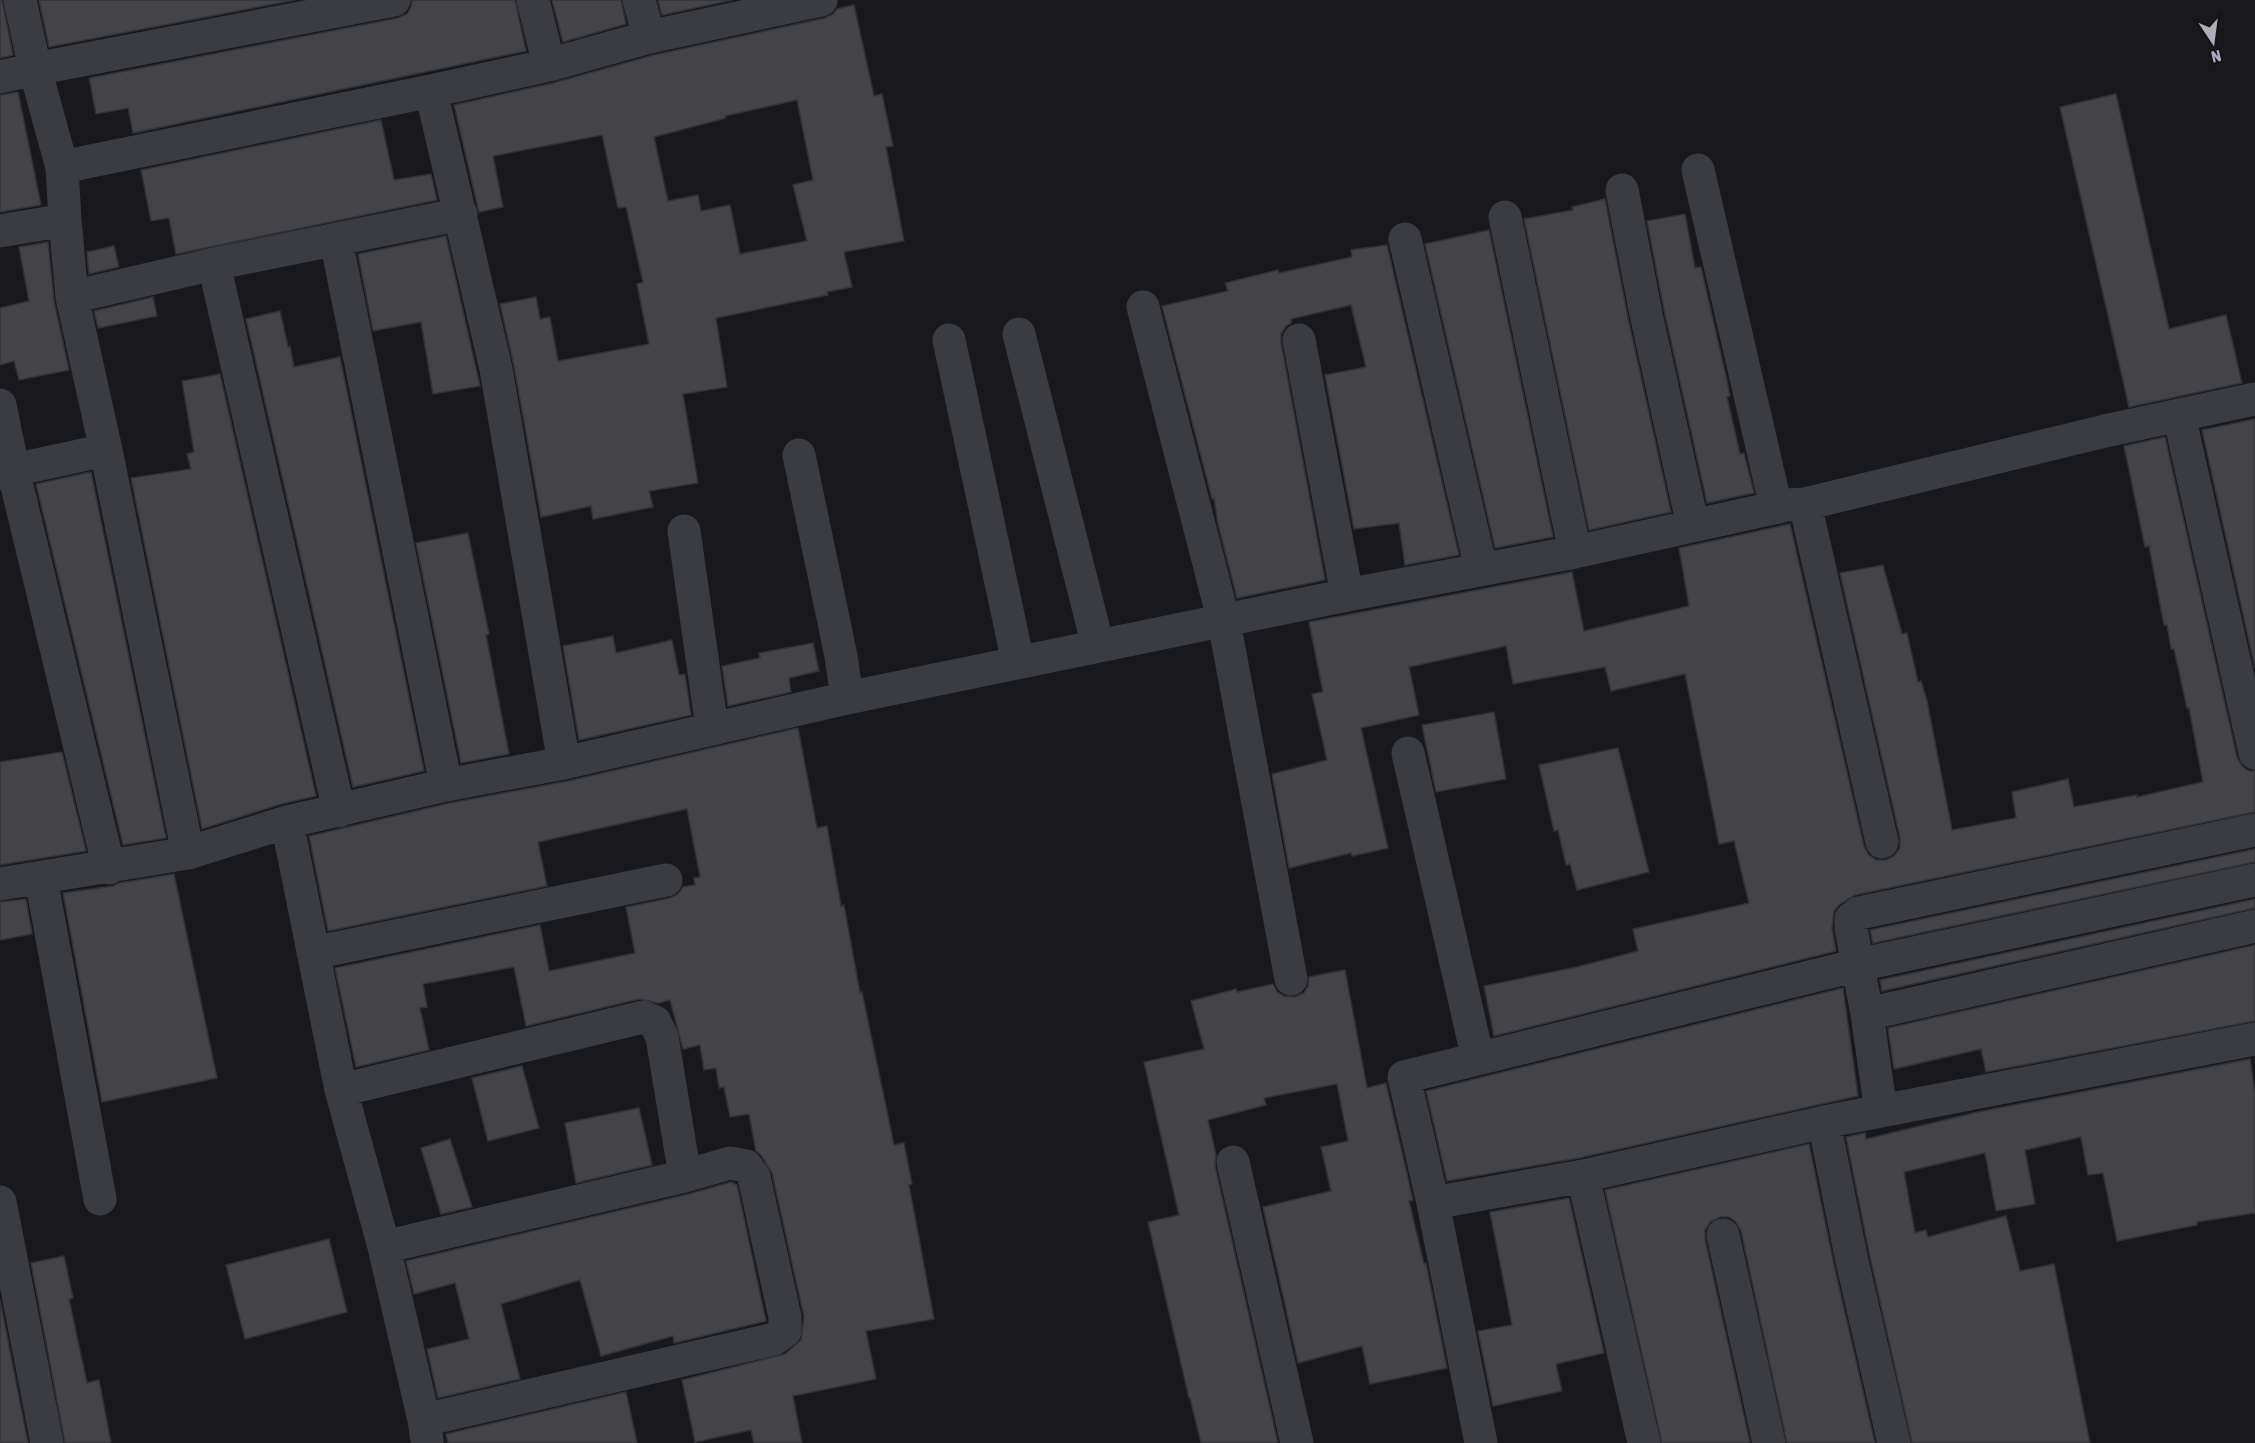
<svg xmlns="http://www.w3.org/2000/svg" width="2255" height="1443" font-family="'Asap Condensed',sans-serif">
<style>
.building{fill:#434348;stroke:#333337;stroke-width:1.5;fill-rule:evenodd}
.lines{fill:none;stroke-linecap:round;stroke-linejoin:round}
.minor{stroke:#3b3c42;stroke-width:33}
</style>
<rect width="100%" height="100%" fill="#19191b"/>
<path class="building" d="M 0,0 L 2,0 L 13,55 L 0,58 Z
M 39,0 L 295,0 L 49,47 Z
M 412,0 L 515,0 L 526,51 L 133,133 L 128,108 L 96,114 L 89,78 L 398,18 L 407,14 L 411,7 Z
M 552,0 L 621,0 L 626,24 L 563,42 Z
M 658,0 L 732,0 L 662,15 Z
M 854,5 L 874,96 L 882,94 L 893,146 L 886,147 L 904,241 L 844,252 L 852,287 L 827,292 L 828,295 L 716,318 L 727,387 L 683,394 L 698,483 L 649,491 L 653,507 L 593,519 L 591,506 L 541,517 L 514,366 L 500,304 L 536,297 L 540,319 L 550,317 L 558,361 L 649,344 L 637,284 L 643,282 L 626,207 L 618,208 L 602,135 L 493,156 L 503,207 L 479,212 L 454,105 L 553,83 L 654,55 L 825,18 L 833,14 L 837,9 ZM 797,100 L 813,180 L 793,185 L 807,241 L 740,254 L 730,205 L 701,211 L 698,195 L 668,201 L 654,137 L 726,118 L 725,116 Z
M 18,92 L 41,205 L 0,212 L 0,95 Z
M 2116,94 L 2169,329 L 2226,315 L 2242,383 L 2129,407 L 2060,107 Z
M 381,120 L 394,180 L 431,174 L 437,200 L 176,254 L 169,218 L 151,221 L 141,170 Z
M 1605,199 L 1628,318 L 1671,512 L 1589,530 L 1524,219 L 1573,210 L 1572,207 Z
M 1685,214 L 1695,268 L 1701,267 L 1726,376 L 1730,396 L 1727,397 L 1740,454 L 1744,453 L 1754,493 L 1707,503 L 1664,310 L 1647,221 Z
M 1489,230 L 1553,537 L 1495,548 L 1425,244 Z
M 446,236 L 480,386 L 433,394 L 421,322 L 373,331 L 358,254 Z
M 48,242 L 54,301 L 69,370 L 19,380 L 14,361 L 0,365 L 0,308 L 29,301 L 19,247 Z
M 1387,245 L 1459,555 L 1405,565 L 1399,523 L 1354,529 L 1325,375 L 1366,367 L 1351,305 L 1291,319 L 1291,323 L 1286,326 L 1281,334 L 1281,343 L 1325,580 L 1237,598 L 1218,524 L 1214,498 L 1212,499 L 1162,306 L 1228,291 L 1225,283 L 1278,270 L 1279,273 L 1352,257 L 1351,250 Z
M 114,246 L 119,267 L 89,274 L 87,252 Z
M 153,297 L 157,316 L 98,328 L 94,311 Z
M 280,311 L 288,347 L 290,346 L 294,367 L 340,357 L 424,771 L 353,787 L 246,319 Z
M 220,374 L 316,796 L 281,804 L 202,829 L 131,478 L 191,469 L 187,454 L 194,452 L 182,381 Z
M 2255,419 L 2255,668 L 2202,430 Z
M 2165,437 L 2237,757 L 2242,766 L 2249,771 L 2255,771 L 2255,812 L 1855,895 L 1840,904 L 1834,911 L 1832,928 L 1836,951 L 1494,1036 L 1484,986 L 1577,967 L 1638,951 L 1633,929 L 1749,903 L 1734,841 L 1719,844 L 1685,674 L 1611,691 L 1605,667 L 1513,684 L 1506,646 L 1409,667 L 1419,715 L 1361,728 L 1388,848 L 1352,856 L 1351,853 L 1289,868 L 1272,774 L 1327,760 L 1312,694 L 1323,692 L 1309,622 L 1572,572 L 1584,631 L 1689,606 L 1679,548 L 1790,524 L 1864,846 L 1868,854 L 1876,860 L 1886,860 L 1894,856 L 1900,848 L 1900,838 L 1840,573 L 1883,565 L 1902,634 L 1907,633 L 1918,682 L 1921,681 L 1927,701 L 1952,830 L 2016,818 L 2012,792 L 2068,779 L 2074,807 L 2137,795 L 2137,797 L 2203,782 L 2189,708 L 2187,708 L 2174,649 L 2171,649 L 2167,625 L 2164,625 L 2149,546 L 2145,547 L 2124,446 Z
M 91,472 L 166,838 L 123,845 L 36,484 Z
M 468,533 L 489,634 L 486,635 L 509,754 L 461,763 L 416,543 Z
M 613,636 L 616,653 L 672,640 L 679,675 L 685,674 L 691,715 L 579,740 L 563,646 Z
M 813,643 L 819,671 L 789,678 L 791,692 L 728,706 L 722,666 L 760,658 L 759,653 Z
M 1494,712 L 1506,779 L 1436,792 L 1422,725 Z
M 798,728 L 817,828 L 827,826 L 841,906 L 844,905 L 860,993 L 862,992 L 894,1145 L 904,1143 L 912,1184 L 909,1185 L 934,1319 L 866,1331 L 876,1379 L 793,1396 L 802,1443 L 754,1443 L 751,1430 L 695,1442 L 682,1380 L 785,1354 L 801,1340 L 804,1317 L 772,1173 L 761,1155 L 756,1151 L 749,1114 L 730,1117 L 724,1087 L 719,1088 L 716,1068 L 704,1070 L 700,1045 L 683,1049 L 670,1000 L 658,1003 L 639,999 L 526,1026 L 514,967 L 423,984 L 427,1007 L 420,1008 L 429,1050 L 356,1067 L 335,968 L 540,925 L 549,971 L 635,953 L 626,907 L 670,898 L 678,894 L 683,887 L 695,885 L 694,878 L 700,877 L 687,809 L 538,842 L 547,886 L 328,931 L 309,836 L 450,803 L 568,781 Z
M 1618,748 L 1649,872 L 1577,890 L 1570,864 L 1566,865 L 1558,830 L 1554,831 L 1539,765 Z
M 62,752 L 86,851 L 0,865 L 0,762 Z
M 2255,849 L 2255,862 L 1873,943 L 1870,930 Z
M 174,874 L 217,1078 L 102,1102 L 63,893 L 113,886 L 119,883 Z
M 26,899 L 32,934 L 0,940 L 0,902 Z
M 2255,899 L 2255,908 L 1882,991 L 1880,980 Z
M 2255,945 L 2255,1021 L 1986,1072 L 1981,1049 L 1894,1069 L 1888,1028 Z
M 1345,970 L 1367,1088 L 1386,1083 L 1413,1200 L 1409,1201 L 1424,1264 L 1426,1263 L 1447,1368 L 1370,1384 L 1362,1346 L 1298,1363 L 1263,1207 L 1331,1191 L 1321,1147 L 1348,1141 L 1337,1084 L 1264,1098 L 1266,1105 L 1208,1120 L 1216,1155 L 1215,1166 L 1278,1443 L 1201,1443 L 1190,1398 L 1189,1398 L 1148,1222 L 1179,1215 L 1144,1062 L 1204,1049 L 1191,1001 L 1236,989 L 1237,992 L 1273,984 L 1277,992 L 1284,996 L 1295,997 L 1304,993 L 1308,986 L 1309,977 Z
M 1843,988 L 1858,1096 L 1579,1158 L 1447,1181 L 1426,1091 Z
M 2250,1059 L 2255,1093 L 2255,1213 L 2197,1222 L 2197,1225 L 2117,1241 L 2103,1173 L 2088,1175 L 2081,1137 L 2025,1150 L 2035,1204 L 1996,1211 L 1985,1153 L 1904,1172 L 1915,1233 L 1926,1230 L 1928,1237 L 2006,1216 L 2020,1271 L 2054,1264 L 2090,1443 L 1912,1443 L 1870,1257 L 1846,1137 L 1865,1133 L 1866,1139 L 1978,1112 Z
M 522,1066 L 539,1128 L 488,1141 L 472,1078 Z
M 639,1108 L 652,1165 L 576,1183 L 565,1123 Z
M 450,1139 L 472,1207 L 441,1214 L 421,1148 Z
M 1809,1144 L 1834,1265 L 1875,1443 L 1787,1443 L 1741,1231 L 1736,1222 L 1729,1217 L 1720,1217 L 1710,1222 L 1705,1230 L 1705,1239 L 1750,1443 L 1662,1443 L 1605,1190 Z
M 731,1182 L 737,1185 L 766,1321 L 674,1343 L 673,1336 L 601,1356 L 580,1280 L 501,1304 L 520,1379 L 438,1398 L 427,1349 L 469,1339 L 455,1283 L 414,1294 L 406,1261 L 689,1194 Z
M 1569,1198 L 1604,1353 L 1556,1364 L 1562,1391 L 1493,1406 L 1478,1331 L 1512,1325 L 1490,1212 Z
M 329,1239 L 347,1312 L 245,1339 L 226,1265 Z
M 64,1256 L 73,1298 L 69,1299 L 87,1383 L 99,1380 L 111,1443 L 65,1443 L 31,1263 Z
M 0,1300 L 28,1443 L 0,1443 Z
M 626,1392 L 637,1443 L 448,1443 L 446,1434 Z"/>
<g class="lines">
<path class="minor" d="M 20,0 L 35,69 L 62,167 L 65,220 L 72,297 L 106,450 L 188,853
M 533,0 L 549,65
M 639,0 L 649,37
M 0,77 L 35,69 L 394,0
M 431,91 L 496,369 L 564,763
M 62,167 L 431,91 L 549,65 L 649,37 L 821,0
M 1698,170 L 1776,507
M 1622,190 L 1646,314 L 1693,526
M 1505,217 L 1575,552
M 0,231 L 65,220
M 1405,239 L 1481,569
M 336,240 L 446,785
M 214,264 L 339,811
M 72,297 L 214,264 L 461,214
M 1143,307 L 1224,622 L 1291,979
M 1019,334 L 1098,646
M 949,340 L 1018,662
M 1299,340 L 1347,595
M 0,405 L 13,469 L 109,868
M 2179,415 L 2255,753
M 799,455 L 841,656 L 847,698
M 0,473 L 106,450
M 1805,504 L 1882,842
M 684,531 L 712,728
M 1408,753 L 1478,1059
M 287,822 L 341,1090 L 384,1247 L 424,1420 L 427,1441
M 41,878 L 100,1199
M 0,884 L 188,853 L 287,822 L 446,785 L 564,763 L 847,698 L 1347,595 L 1575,552 L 1787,505 L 1805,504 L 2105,431 L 2255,399
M 313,953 L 666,880
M 1867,1014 L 2255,926
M 341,1090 L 643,1017 L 655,1022 L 662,1037 L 685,1176
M 1881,1111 L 1867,1014 L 1851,928 L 1851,919 L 1859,913 L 2255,830
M 1824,1122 L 1852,1261 L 1894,1443
M 1233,1162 L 1297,1443
M 1583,1176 L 1644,1443
M 0,1202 L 47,1443
M 1433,1203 L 1583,1176 L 1824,1122 L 2255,1039
M 1723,1235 L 1769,1443
M 384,1247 L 685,1176 L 730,1163 L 746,1166 L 754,1177 L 785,1317 L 785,1331 L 774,1339 L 424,1420
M 1481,1443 L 1433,1203 L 1404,1077 L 1858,965 L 2255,880"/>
</g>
<g transform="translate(2213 42) rotate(167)" stroke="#141416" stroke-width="4.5" paint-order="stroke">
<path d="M0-4.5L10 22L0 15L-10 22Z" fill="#aaaebc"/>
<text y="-9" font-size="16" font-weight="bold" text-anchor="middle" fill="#aaaebc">N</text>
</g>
</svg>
